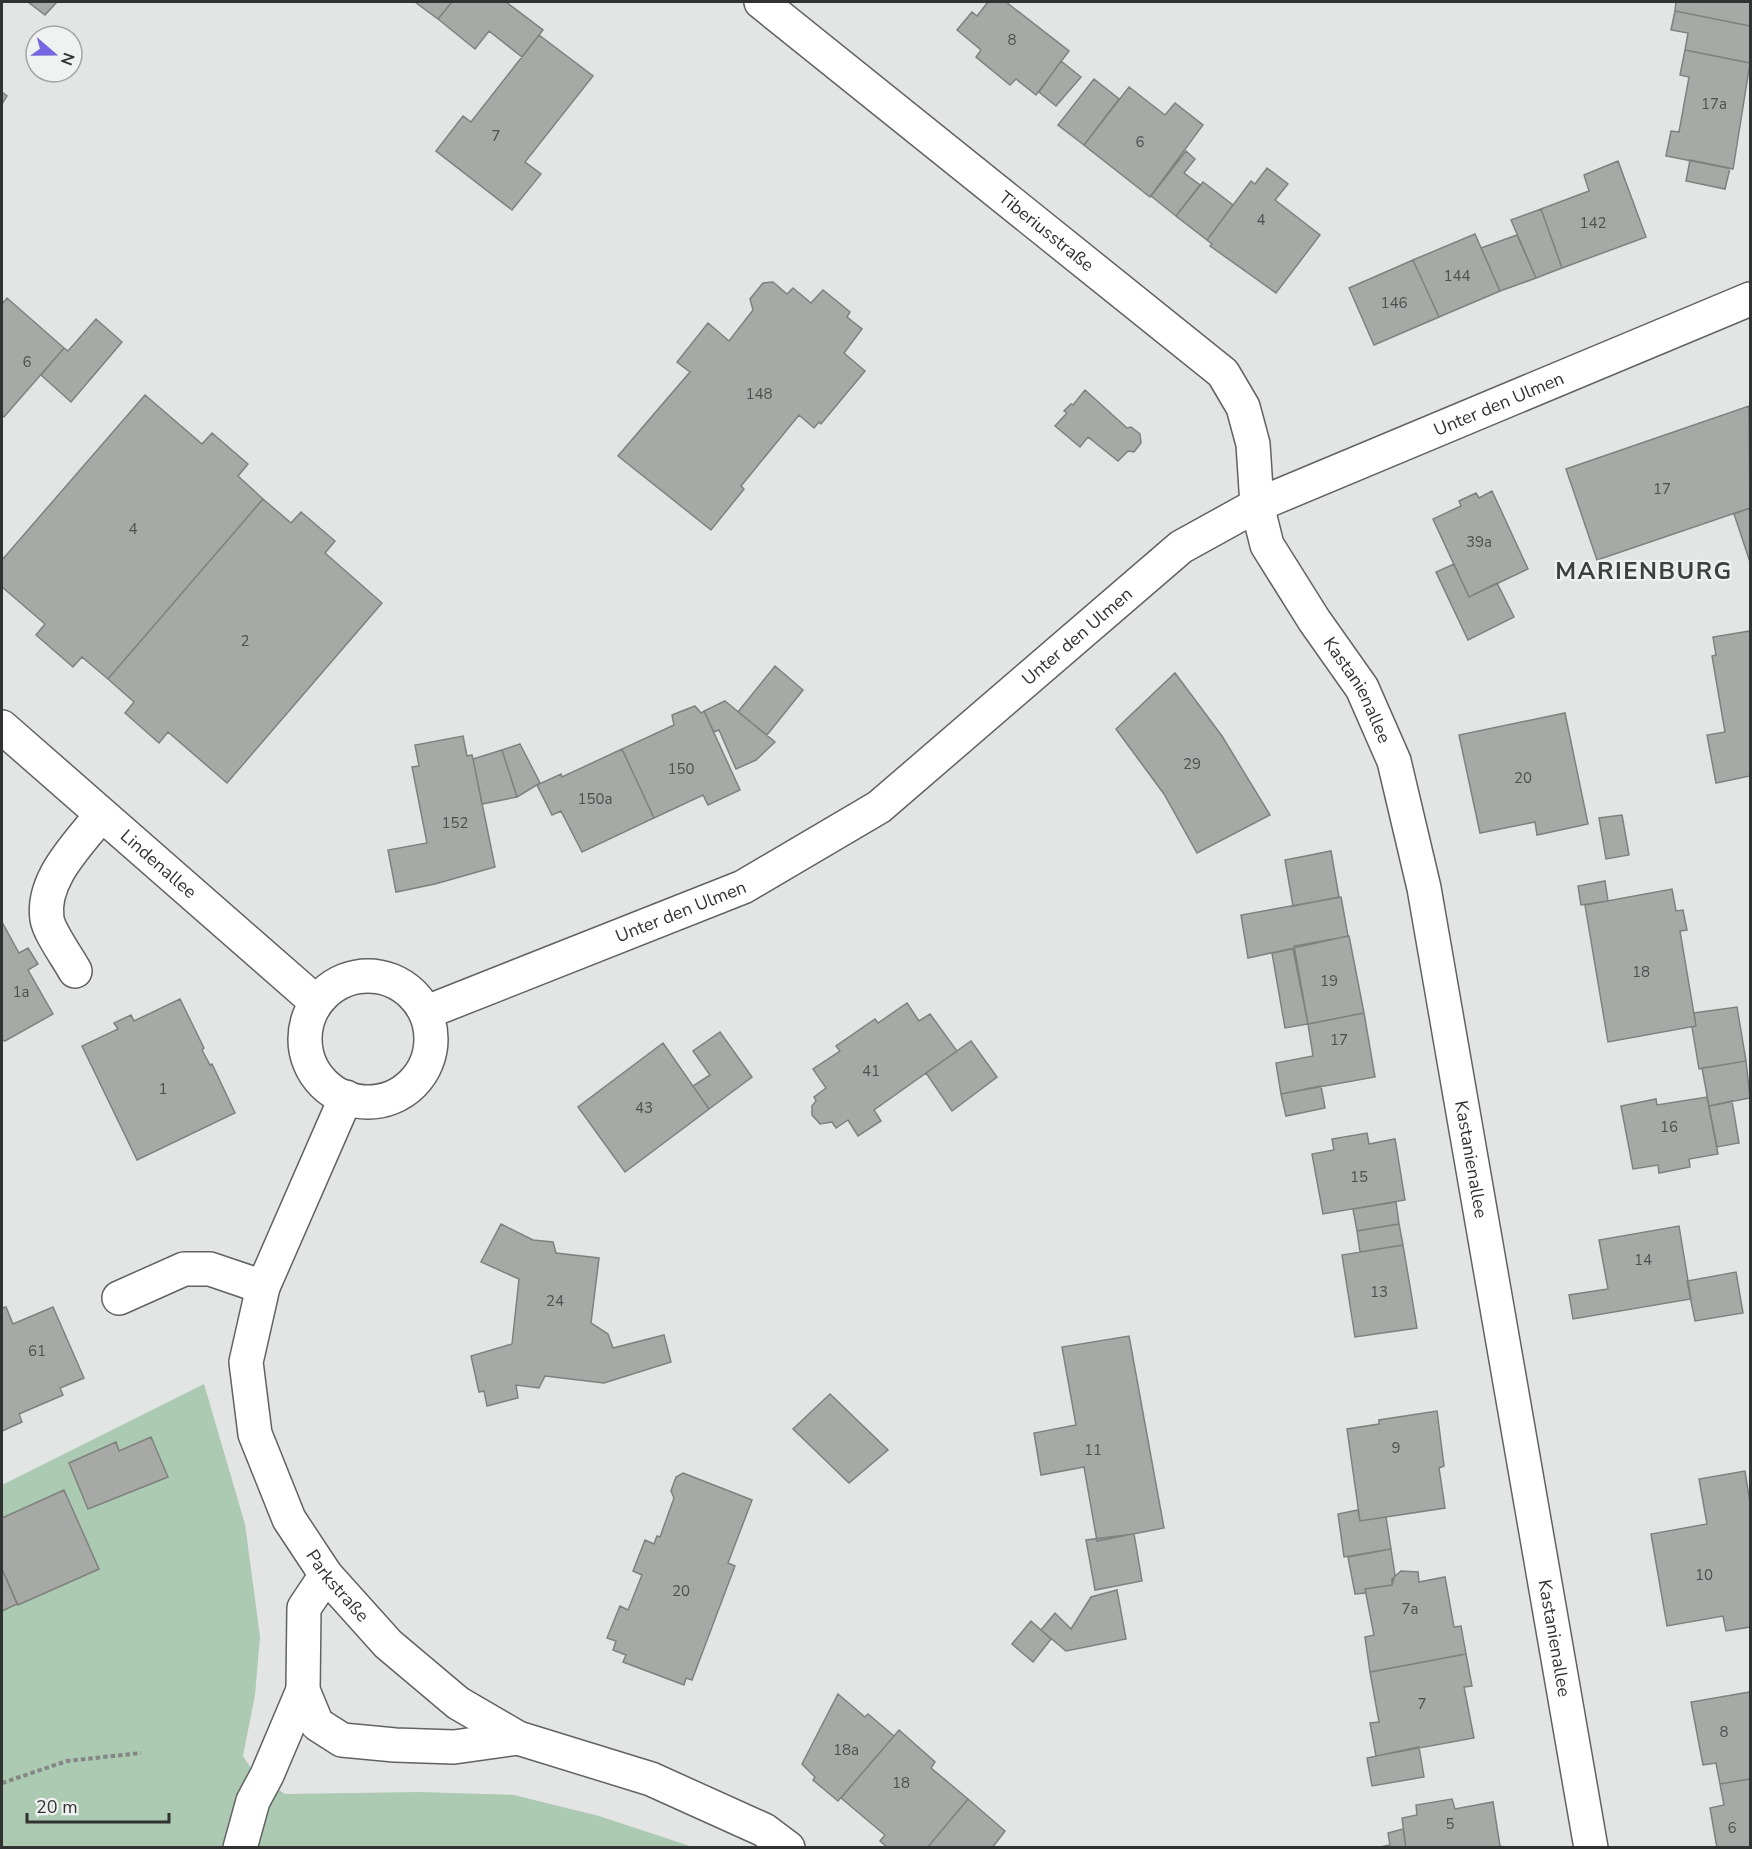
<svg xmlns="http://www.w3.org/2000/svg" width="1752" height="1849" font-family="'Nunito Sans',sans-serif">
<style>
.green{fill:#acc9b2}
.building{fill:#a7a9a7;stroke:#7e817e;stroke-width:1.5}
.lines{fill:none;stroke-linecap:round;stroke-linejoin:round}
.minor-casing{stroke:#616361;stroke-width:36}
.path{stroke:#858786;stroke-width:4;stroke-dasharray:4.5 3;stroke-linecap:butt}
.minor{stroke:#fff;stroke-width:33}
.labels{text-anchor:middle;stroke-width:4.5;stroke-linejoin:round;paint-order:stroke}
.number-label{font-size:15px;fill:#4e504f}
.street-label{font-size:18px;fill:#313332;stroke:#eff2f0}
.district-label{font-size:24px;font-weight:bold;letter-spacing:1.5px;fill:#3d403e;stroke:#eff2f0}
</style>
<rect width="100%" height="100%" fill="#e2e5e3"/>
<path class="green" d="M 204,1384 L 245,1524 L 260,1637 L 255,1695 L 243,1756 L 255,1774 L 285,1794 L 419,1792 L 514,1795 L 599,1816 L 693,1847 L 2,1848 L 2,1485 Z"/>
<path class="building" d="M 28,2 L 57,2 L 45,15 Z
M 415,2 L 452,2 L 438,19 Z
M 452,2 L 506,2 L 543,30 L 522,57 L 489,31 L 475,49 L 438,19 Z
M 988,2 L 1006,2 L 1069,51 L 1036,95 L 1016,79 L 1010,85 L 976,57 L 981,50 L 957,30 L 972,12 L 977,16 Z
M 1676,2 L 1750,2 L 1750,26 L 1675,11 Z
M 1675,11 L 1750,26 L 1750,63 L 1685,50 L 1688,33 L 1671,30 Z
M 539,35 L 593,76 L 525,162 L 541,174 L 512,210 L 436,151 L 463,116 L 471,122 Z
M 1685,50 L 1750,63 L 1733,169 L 1666,156 L 1671,131 L 1679,132 L 1689,77 L 1680,75 Z
M 1061,61 L 1081,77 L 1056,106 L 1039,92 Z
M 1094,79 L 1119,99 L 1084,145 L 1058,125 Z
M 1129,87 L 1165,115 L 1175,103 L 1203,125 L 1150,197 L 1084,145 Z
M 2,92 L 7,96 L 2,104 Z
M 1186,151 L 1195,159 L 1184,173 L 1200,185 L 1176,216 L 1151,196 Z
M 1690,160 L 1730,168 L 1725,189 L 1686,181 Z
M 1618,161 L 1646,237 L 1562,268 L 1541,209 L 1589,191 L 1584,175 Z
M 1267,168 L 1288,184 L 1275,200 L 1320,235 L 1276,293 L 1210,246 L 1212,244 L 1207,240 L 1251,181 L 1255,184 Z
M 1203,182 L 1233,205 L 1207,240 L 1176,216 Z
M 1541,209 L 1562,268 L 1536,278 L 1511,220 Z
M 1475,234 L 1500,291 L 1439,317 L 1413,260 Z
M 1517,235 L 1536,278 L 1500,291 L 1481,248 Z
M 1413,260 L 1439,317 L 1374,345 L 1349,288 Z
M 773,282 L 787,294 L 793,288 L 811,303 L 823,290 L 850,312 L 847,317 L 862,329 L 844,353 L 865,371 L 821,424 L 819,422 L 814,428 L 799,415 L 741,486 L 744,489 L 711,530 L 618,456 L 690,372 L 677,362 L 708,323 L 729,341 L 753,310 L 750,299 L 763,283 Z
M 7,298 L 64,348 L 4,417 L 2,415 L 2,304 Z
M 96,319 L 122,342 L 71,402 L 41,375 L 64,348 L 68,351 Z
M 1085,390 L 1127,428 L 1131,427 L 1140,434 L 1141,443 L 1134,452 L 1128,451 L 1118,461 L 1088,437 L 1080,447 L 1055,426 L 1067,413 L 1064,411 L 1071,404 L 1073,405 Z
M 145,395 L 202,444 L 212,433 L 248,464 L 238,476 L 263,499 L 108,679 L 82,657 L 73,667 L 36,635 L 45,624 L 2,587 L 2,560 Z
M 1749,406 L 1750,508 L 1597,560 L 1566,469 Z
M 1492,491 L 1528,569 L 1469,597 L 1433,519 L 1461,506 L 1459,501 L 1476,493 L 1479,498 Z
M 263,499 L 291,523 L 301,512 L 335,541 L 325,553 L 382,603 L 227,783 L 168,732 L 159,743 L 125,713 L 134,702 L 108,679 Z
M 1750,508 L 1750,562 L 1734,514 Z
M 1454,564 L 1469,597 L 1497,583 L 1514,617 L 1468,640 L 1436,572 Z
M 1750,631 L 1750,776 L 1716,783 L 1707,735 L 1725,732 L 1712,656 L 1716,655 L 1713,637 Z
M 775,666 L 803,690 L 767,735 L 738,712 Z
M 1175,673 L 1222,736 L 1270,815 L 1197,853 L 1164,794 L 1116,729 Z
M 725,701 L 775,742 L 756,760 L 736,769 L 719,730 L 714,732 L 704,711 Z
M 695,706 L 701,713 L 704,711 L 740,790 L 708,805 L 703,795 L 654,818 L 622,749 L 674,725 L 672,715 Z
M 1565,713 L 1588,824 L 1537,835 L 1535,822 L 1480,833 L 1459,735 Z
M 463,736 L 467,756 L 472,755 L 473,759 L 495,867 L 435,884 L 396,892 L 388,850 L 427,843 L 412,767 L 419,766 L 415,745 Z
M 520,744 L 540,783 L 517,797 L 502,750 Z
M 622,749 L 654,818 L 582,852 L 561,811 L 552,815 L 537,785 L 561,774 L 562,777 Z
M 502,750 L 517,797 L 482,804 L 473,759 Z
M 1622,815 L 1629,855 L 1606,859 L 1599,818 Z
M 1331,851 L 1339,897 L 1293,906 L 1285,860 Z
M 1605,881 L 1608,901 L 1581,905 L 1578,886 Z
M 1672,889 L 1676,911 L 1683,910 L 1687,930 L 1680,931 L 1696,1026 L 1608,1042 L 1585,905 Z
M 1341,897 L 1348,936 L 1248,958 L 1241,915 Z
M 2,922 L 19,953 L 28,948 L 38,964 L 28,970 L 53,1014 L 5,1041 L 2,1040 Z
M 1349,936 L 1364,1013 L 1308,1024 L 1294,946 Z
M 1293,949 L 1308,1024 L 1285,1028 L 1272,953 Z
M 180,999 L 204,1048 L 202,1050 L 210,1065 L 212,1064 L 235,1113 L 137,1160 L 82,1046 L 118,1029 L 114,1023 L 131,1015 L 134,1021 Z
M 907,1003 L 919,1021 L 930,1014 L 957,1051 L 874,1110 L 881,1121 L 858,1136 L 848,1120 L 836,1128 L 832,1122 L 820,1124 L 812,1115 L 812,1106 L 816,1101 L 814,1097 L 826,1088 L 813,1069 L 840,1051 L 836,1046 L 875,1019 L 878,1023 Z
M 1737,1007 L 1746,1061 L 1699,1069 L 1692,1027 L 1696,1026 L 1694,1013 Z
M 1364,1013 L 1375,1077 L 1281,1094 L 1276,1063 L 1313,1056 L 1308,1024 Z
M 720,1032 L 752,1077 L 709,1109 L 693,1086 L 710,1075 L 693,1051 Z
M 971,1041 L 997,1077 L 952,1111 L 926,1073 Z
M 663,1043 L 709,1109 L 625,1172 L 578,1107 Z
M 1746,1061 L 1750,1098 L 1709,1106 L 1702,1068 Z
M 1321,1086 L 1325,1108 L 1286,1116 L 1281,1094 Z
M 1707,1097 L 1718,1154 L 1689,1159 L 1690,1167 L 1659,1173 L 1658,1165 L 1633,1169 L 1621,1106 L 1656,1099 L 1657,1105 Z
M 1732,1101 L 1739,1143 L 1717,1147 L 1709,1106 Z
M 1367,1133 L 1369,1144 L 1395,1139 L 1405,1200 L 1323,1214 L 1312,1154 L 1334,1150 L 1332,1139 Z
M 1396,1202 L 1399,1224 L 1357,1231 L 1353,1209 Z
M 501,1224 L 533,1240 L 553,1242 L 556,1253 L 599,1258 L 591,1323 L 608,1334 L 613,1348 L 664,1335 L 671,1362 L 604,1383 L 545,1376 L 539,1388 L 516,1385 L 518,1398 L 487,1406 L 484,1391 L 479,1392 L 471,1356 L 512,1344 L 519,1279 L 481,1262 Z
M 1399,1224 L 1403,1245 L 1360,1252 L 1357,1231 Z
M 1679,1226 L 1691,1299 L 1573,1319 L 1569,1295 L 1608,1289 L 1599,1240 Z
M 1403,1245 L 1417,1328 L 1355,1337 L 1342,1255 Z
M 1736,1272 L 1743,1313 L 1695,1321 L 1687,1281 Z
M 6,1307 L 13,1324 L 53,1307 L 84,1378 L 60,1388 L 63,1395 L 19,1414 L 22,1422 L 2,1431 L 2,1308 Z
M 1129,1336 L 1164,1528 L 1097,1541 L 1084,1467 L 1041,1475 L 1034,1433 L 1076,1425 L 1062,1347 Z
M 830,1394 L 888,1450 L 849,1483 L 793,1429 Z
M 1437,1411 L 1444,1466 L 1439,1468 L 1445,1508 L 1360,1521 L 1347,1429 L 1379,1424 L 1379,1420 Z
M 151,1437 L 168,1477 L 88,1509 L 69,1463 L 116,1442 L 119,1451 Z
M 1745,1471 L 1750,1503 L 1750,1627 L 1726,1631 L 1723,1616 L 1667,1626 L 1651,1534 L 1707,1524 L 1699,1479 Z
M 683,1473 L 752,1500 L 728,1563 L 735,1566 L 692,1680 L 686,1678 L 684,1685 L 623,1662 L 626,1655 L 613,1650 L 616,1641 L 607,1638 L 620,1606 L 628,1610 L 642,1575 L 633,1571 L 645,1540 L 654,1544 L 657,1536 L 660,1537 L 674,1498 L 671,1491 L 676,1477 Z
M 64,1490 L 99,1569 L 18,1605 L 2,1569 L 2,1518 Z
M 1358,1510 L 1360,1521 L 1386,1517 L 1391,1549 L 1344,1557 L 1338,1514 Z
M 1134,1534 L 1142,1581 L 1095,1590 L 1086,1540 Z
M 1391,1549 L 1395,1575 L 1392,1585 L 1365,1589 L 1366,1593 L 1355,1594 L 1348,1557 Z
M 2,1569 L 17,1604 L 2,1611 Z
M 1401,1571 L 1418,1572 L 1419,1582 L 1445,1577 L 1454,1627 L 1461,1626 L 1466,1654 L 1370,1672 L 1365,1637 L 1374,1635 L 1365,1589 L 1392,1585 L 1392,1579 Z
M 1117,1590 L 1126,1639 L 1066,1651 L 1041,1630 L 1055,1613 L 1071,1629 L 1091,1597 Z
M 1031,1621 L 1051,1639 L 1033,1662 L 1012,1644 Z
M 1466,1654 L 1472,1686 L 1464,1687 L 1474,1738 L 1376,1756 L 1370,1723 L 1379,1722 L 1370,1672 Z
M 1750,1692 L 1750,1779 L 1720,1784 L 1716,1763 L 1703,1765 L 1691,1702 Z
M 838,1694 L 865,1717 L 868,1714 L 894,1736 L 838,1801 L 813,1780 L 815,1777 L 802,1764 Z
M 899,1730 L 935,1762 L 931,1768 L 968,1799 L 927,1848 L 888,1848 L 880,1841 L 885,1835 L 841,1798 Z
M 1419,1747 L 1424,1777 L 1372,1786 L 1367,1758 Z
M 1750,1779 L 1750,1848 L 1717,1848 L 1710,1808 L 1724,1805 L 1720,1784 Z
M 968,1799 L 1005,1831 L 992,1848 L 927,1848 Z
M 1452,1799 L 1455,1809 L 1493,1802 L 1500,1846 L 1508,1848 L 1406,1848 L 1402,1818 L 1417,1815 L 1416,1805 Z
M 1403,1829 L 1406,1848 L 1375,1848 L 1390,1845 L 1388,1833 Z"/>
<g class="lines">
<g class="minor-casing">
<g id="minor">
<path id="s1" d="M 761,2 L 1223,373 L 1243,407 L 1253,444 L 1257,505 L 1267,545 L 1314,620 L 1362,688 L 1394,761 L 1424,888 L 1591,1848"/>
<path id="s2" d="M 2,727 L 315,1001"/>
<path d="M 75,971 C 68,958 49,932 47,919 C 41,879 79,844 101,815"/>
<circle cx="368" cy="1039" r="63"/>
<path id="s3" d="M 427,1012 L 743,887 L 879,807 L 1181,547 L 1257,505 L 1750,299"/>
<path id="s4" d="M 346,1097 L 263,1287 L 246,1362 L 255,1434 L 289,1519 L 326,1575 L 388,1644 L 458,1703 L 518,1738 L 651,1779 L 764,1830 L 788,1848"/>
<path d="M 119,1298 L 184,1269 L 210,1269 L 263,1287"/>
<path d="M 326,1575 L 304,1608 L 303,1690 L 317,1724 L 342,1740 L 395,1745 L 454,1747 L 518,1738"/>
<path d="M 240,1848 L 253,1801 L 267,1775 L 303,1690"/>
</g>
</g>
<path class="path" d="M 2,1783 L 67,1761 L 141,1753"/>
<use href="#minor" class="minor"/>
</g>
<g class="labels">
<g class="number-label">
<text x="1012" y="45">8</text>
<text x="1714" y="109">17a</text>
<text x="496" y="141">7</text>
<text x="1140" y="147">6</text>
<text x="1261" y="225">4</text>
<text x="1593" y="228">142</text>
<text x="1457" y="281">144</text>
<text x="1394" y="308">146</text>
<text x="27" y="367">6</text>
<text x="759" y="399">148</text>
<text x="1662" y="494">17</text>
<text x="133" y="534">4</text>
<text x="1479" y="547">39a</text>
<text x="245" y="646">2</text>
<text x="1192" y="769">29</text>
<text x="681" y="774">150</text>
<text x="1523" y="783">20</text>
<text x="595" y="804">150a</text>
<text x="455" y="828">152</text>
<text x="1641" y="977">18</text>
<text x="1329" y="986">19</text>
<text x="21" y="997">1a</text>
<text x="1339" y="1045">17</text>
<text x="871" y="1076">41</text>
<text x="163" y="1094">1</text>
<text x="644" y="1113">43</text>
<text x="1669" y="1132">16</text>
<text x="1359" y="1182">15</text>
<text x="1643" y="1265">14</text>
<text x="1379" y="1297">13</text>
<text x="555" y="1306">24</text>
<text x="37" y="1356">61</text>
<text x="1396" y="1453">9</text>
<text x="1093" y="1455">11</text>
<text x="1704" y="1580">10</text>
<text x="681" y="1596">20</text>
<text x="1410" y="1614">7a</text>
<text x="1422" y="1709">7</text>
<text x="1724" y="1737">8</text>
<text x="846" y="1755">18a</text>
<text x="901" y="1788">18</text>
<text x="1450" y="1829">5</text>
<text x="1732" y="1833">6</text>
</g>
<g class="street-label">
<text dy="6" stroke="none"><textPath href="#s1" startOffset="366">Tiberiusstraße</textPath></text>
<text dy="6" stroke="none"><textPath href="#s3" startOffset="1245">Unter den Ulmen</textPath></text>
<text dy="6" stroke="none"><textPath href="#s3" startOffset="759">Unter den Ulmen</textPath></text>
<text dy="6" stroke="none"><textPath href="#s1" startOffset="944">Kastanienallee</textPath></text>
<text dy="6" stroke="none"><textPath href="#s2" startOffset="208">Lindenallee</textPath></text>
<text dy="6" stroke="none"><textPath href="#s3" startOffset="273">Unter den Ulmen</textPath></text>
<text dy="6" stroke="none"><textPath href="#s1" startOffset="1430">Kastanienallee</textPath></text>
<text dy="6" stroke="none"><textPath href="#s4" startOffset="531">Parkstraße</textPath></text>
<text dy="6" stroke="none"><textPath href="#s1" startOffset="1916">Kastanienallee</textPath></text>
</g>
<g class="district-label">
<text x="1644" y="579">MARIENBURG</text>
</g>
</g>
<rect width="1752" height="1849" fill="none" stroke="#313332" stroke-width="6"/>
<g transform="translate(54 54) rotate(110)"><circle r="28" fill="#eff2f0" stroke="#a3a6a4" stroke-width="1.5"/>
<path d="M0-4.5L10 22L0 15L-10 22Z" fill="#7666e1"/>
<text y="-9" font-size="16" font-weight="bold" text-anchor="middle" fill="#313332">N</text>
</g>
<path d="M27 1813v9h142v-9" fill="none" stroke="#313332" stroke-width="3"/>
<text x="36" y="1813" font-size="18" fill="#313332" stroke="#eff2f0" stroke-width="4.5" paint-order="stroke">20 m</text>
</svg>
